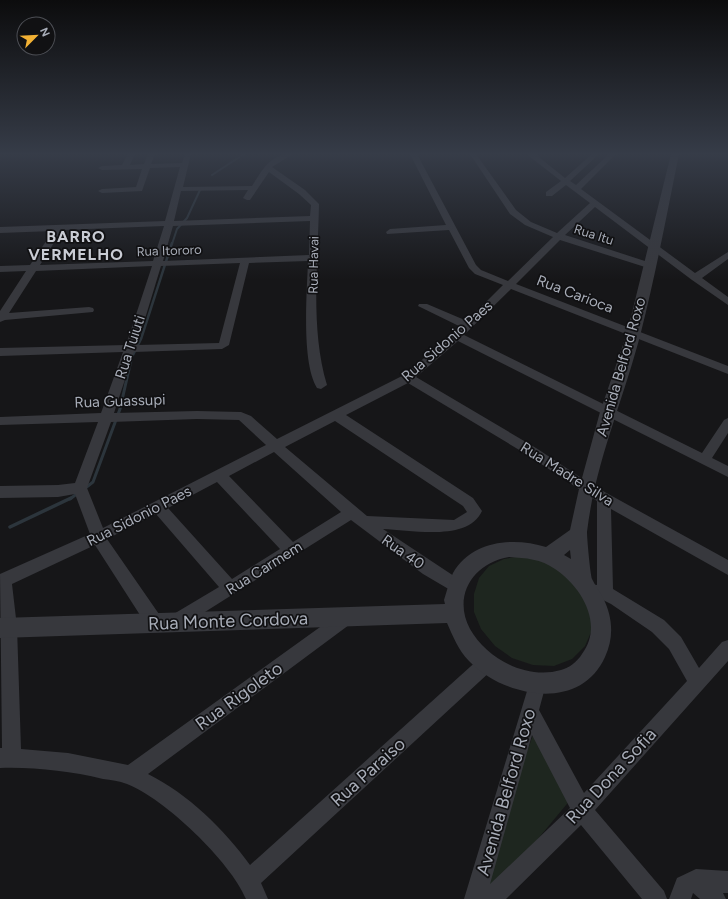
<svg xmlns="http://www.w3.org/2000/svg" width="728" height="899" font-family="Figtree,sans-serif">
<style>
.green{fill:#1e261f}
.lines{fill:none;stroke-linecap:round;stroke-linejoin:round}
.stream-far3{stroke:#2c353c;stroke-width:2}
.stream-far2{stroke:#2c353c;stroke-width:2.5}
.stream-far1{stroke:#2c353c;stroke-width:3}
.stream{stroke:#2c353c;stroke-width:3.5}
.minor{fill:#37383d;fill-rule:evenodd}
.tertiary{fill:#37383d;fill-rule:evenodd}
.labels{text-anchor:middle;stroke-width:3.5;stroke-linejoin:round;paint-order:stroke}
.far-street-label{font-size:13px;fill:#a8adb8;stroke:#111113}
.street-label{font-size:15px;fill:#a8adb8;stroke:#111113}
.far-district-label{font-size:16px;font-weight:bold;letter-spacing:1px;fill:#c9ccd4;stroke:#111113}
.near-street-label{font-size:18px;fill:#a8adb8;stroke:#111113}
</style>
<rect width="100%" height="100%" fill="#161618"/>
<path class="green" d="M 521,556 L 539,558 L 573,578 L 592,612 L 592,630 L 585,646 L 572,659 L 554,666 L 533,665 L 512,658 L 495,646 L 481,629 L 474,612 L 474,594 L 479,578 L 489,566 L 504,559 Z
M 533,735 L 571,799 L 488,899 L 474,899 Z"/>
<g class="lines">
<path class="stream-far3" d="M 212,175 L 244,154
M 172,244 L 177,229 L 187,218 L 200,190"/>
<path class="stream-far2" d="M 132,357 L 141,339 L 172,243"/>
<path class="stream-far1" d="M 84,489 L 93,482 L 120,409 L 132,356
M 70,499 L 78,493"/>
<path class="stream" d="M 10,527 L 71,498"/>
<path class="minor" d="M 128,154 L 135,154 L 130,165 L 144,164 L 148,154 L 155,154 L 151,164 L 182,163 L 185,154 L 191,154 L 183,187 L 252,186 C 263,169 270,154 293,154 L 272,167 L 305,190 L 319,204 C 318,262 310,329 327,385 L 321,389 L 317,388 C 301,362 307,292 308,261 L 249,263 L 229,345 L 222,349 L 134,352 L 114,413 L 197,411 L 241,412 L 251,416 L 277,439 L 404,375 L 461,327 L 418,306 L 419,304 L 427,304 L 467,321 L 503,285 L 475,274 L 469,268 L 449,230 L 387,234 L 386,232 L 390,229 L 446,225 L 410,154 L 417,154 L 476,265 L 481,270 L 508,281 L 553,237 L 525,225 L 510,214 L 470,154 L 476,154 L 516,210 L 531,222 L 557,233 L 590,203 L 566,185 L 552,196 L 546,196 L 546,192 L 561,181 L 529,156 L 531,154 L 537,154 L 540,158 L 565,178 L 592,154 L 599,154 L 570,181 L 576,185 L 609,154 L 616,154 L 581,189 L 695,273 L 728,252 L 728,259 L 702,278 L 728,297 L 728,305 L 692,280 L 595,207 L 565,235 L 651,263 L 651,267 L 645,267 L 560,240 L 516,284 L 728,366 L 728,374 L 511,289 L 464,335 L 702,453 L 724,420 L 728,418 L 728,433 L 712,458 L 728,466 L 728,477 L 458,341 L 416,377 L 536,448 L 592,485 L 728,560 L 728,575 L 611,509 L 613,589 L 664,620 L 681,637 L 699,668 L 722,642 L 728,640 L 728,661 L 595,810 L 664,891 L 667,899 L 642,899 L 581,825 L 506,899 L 464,899 L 531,678 L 537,675 L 543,678 L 546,684 L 539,710 L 584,793 L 687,681 L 669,649 L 652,632 L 611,604 L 603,600 L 585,596 L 583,591 L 585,586 L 591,584 L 597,585 L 597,501 L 526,454 L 408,383 L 346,415 L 473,498 L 482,511 C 468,542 412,530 383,529 L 463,582 L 465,587 L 463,592 L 457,594 L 423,574 L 351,520 L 178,629 L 172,627 L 170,621 L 172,615 L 219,587 L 156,514 L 107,539 L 161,617 L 163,623 L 161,629 L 155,631 L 149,629 L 95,545 L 12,584 L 17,627 L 21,749 L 68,753 L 128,765 L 341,612 L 347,609 L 353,612 L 355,617 L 353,622 L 148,774 C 188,794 224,829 250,865 L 480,658 L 486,655 L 492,658 L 495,664 L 492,670 L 261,883 L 268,899 L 246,899 C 231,862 164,798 127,784 C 119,781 111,780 103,779 C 69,771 35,767 0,768 L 0,748 L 2,748 L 0,574 L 90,534 L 75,494 L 58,497 L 0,498 L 0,486 L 58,485 L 75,483 L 98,422 L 0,425 L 0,417 L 101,413 L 123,352 L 0,356 L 0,348 L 126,345 L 152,266 L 36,271 L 9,313 L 89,307 L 93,308 L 94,310 L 93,312 L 5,320 L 0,322 L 0,311 L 26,271 L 0,272 L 0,266 L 30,265 L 53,231 L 0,233 L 0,227 L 165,221 L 180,167 L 150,168 L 142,191 L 102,193 L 98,191 L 102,189 L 136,187 L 142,169 L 102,170 L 98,168 L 102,166 L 122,165 ZM 269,172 L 299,194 L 311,205 L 310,216 L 174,221 L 181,191 L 248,190 L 243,198 L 247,200 L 250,200 ZM 310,221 L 309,255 L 163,261 L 173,226 ZM 164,226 L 153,261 L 40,265 L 62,230 ZM 240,263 L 219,343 L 137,345 L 161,266 ZM 197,419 L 239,420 L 266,445 L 103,528 L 87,488 L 111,422 ZM 335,421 L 463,506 L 467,512 L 454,520 L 367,516 L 285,447 ZM 274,452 L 341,512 L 293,542 L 229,476 ZM 217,482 L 280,549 L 232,579 L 168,508 ZM 532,735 L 570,808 L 490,884 Z
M 696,869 L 728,871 L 728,893 L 723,893 L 726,899 L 700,899 L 693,893 L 691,899 L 669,899 L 677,878 Z"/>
<path class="tertiary" d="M 671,154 L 679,154 C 667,213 656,273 641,332 C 624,399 595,463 587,532 C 587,539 590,572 592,579 C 595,585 600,592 603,598 C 613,617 614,638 605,657 C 580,713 503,697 469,661 C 458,650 453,636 447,623 L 0,638 L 0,618 L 445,604 L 444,600 C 447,591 449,581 453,573 C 472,540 514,537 546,547 L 570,530 L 579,489 L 600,412 L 627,333 ZM 570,550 L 571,559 L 564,555 ZM 509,557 C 526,558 541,559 555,569 C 582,587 604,625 582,654 C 577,662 569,668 561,670 C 527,680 487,659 470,629 C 452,595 474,563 509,557 Z"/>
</g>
<linearGradient id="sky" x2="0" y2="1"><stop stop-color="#0c0c0d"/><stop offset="0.55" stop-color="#363c48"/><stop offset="1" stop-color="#363c48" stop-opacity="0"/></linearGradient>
<rect width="728" height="280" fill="url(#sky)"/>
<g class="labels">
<g class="far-street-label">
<text transform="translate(594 234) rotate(18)" y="5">Rua Itu</text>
<text transform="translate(169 250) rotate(-2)" y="5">Rua Itororo</text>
<text transform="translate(313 265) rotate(-89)" y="5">Rua Havai</text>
</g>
<g class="street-label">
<text transform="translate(575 294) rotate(21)" y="5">Rua Carioca</text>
<text transform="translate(447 341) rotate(-41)" y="5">Rua Sidonio Paes</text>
<text transform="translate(130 347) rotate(-72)" y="5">Rua Tuiuti</text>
<text transform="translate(621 367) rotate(-74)" y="5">Avenida Belford Roxo</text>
<text transform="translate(120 401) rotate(-2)" y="5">Rua Guassupi</text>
<text transform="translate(567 474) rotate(32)" y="5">Rua Madre Silva</text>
<text transform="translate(139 516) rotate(-27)" y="5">Rua Sidonio Paes</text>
<text transform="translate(403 552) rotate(35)" y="5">Rua 40</text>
<text transform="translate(264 568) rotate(-32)" y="5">Rua Carmem</text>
</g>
<g class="far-district-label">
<text x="76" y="242">BARRO<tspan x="76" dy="18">VERMELHO</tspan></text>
</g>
<g class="near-street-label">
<text transform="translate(228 621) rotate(-2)" y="6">Rua Monte Cordova</text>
<text transform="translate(239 696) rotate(-36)" y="6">Rua Rigoleto</text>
<text transform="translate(368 772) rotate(-42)" y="6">Rua Paraiso</text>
<text transform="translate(611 776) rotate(-47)" y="6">Rua Dona Sofia</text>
<text transform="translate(506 792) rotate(-74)" y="6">Avenida Belford Roxo</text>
</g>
</g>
<g transform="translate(36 36) rotate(66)"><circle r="19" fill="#111113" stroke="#4d4f55"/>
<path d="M0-3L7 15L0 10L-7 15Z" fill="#f2b134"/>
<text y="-6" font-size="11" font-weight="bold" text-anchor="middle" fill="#a8adb8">N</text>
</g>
</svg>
